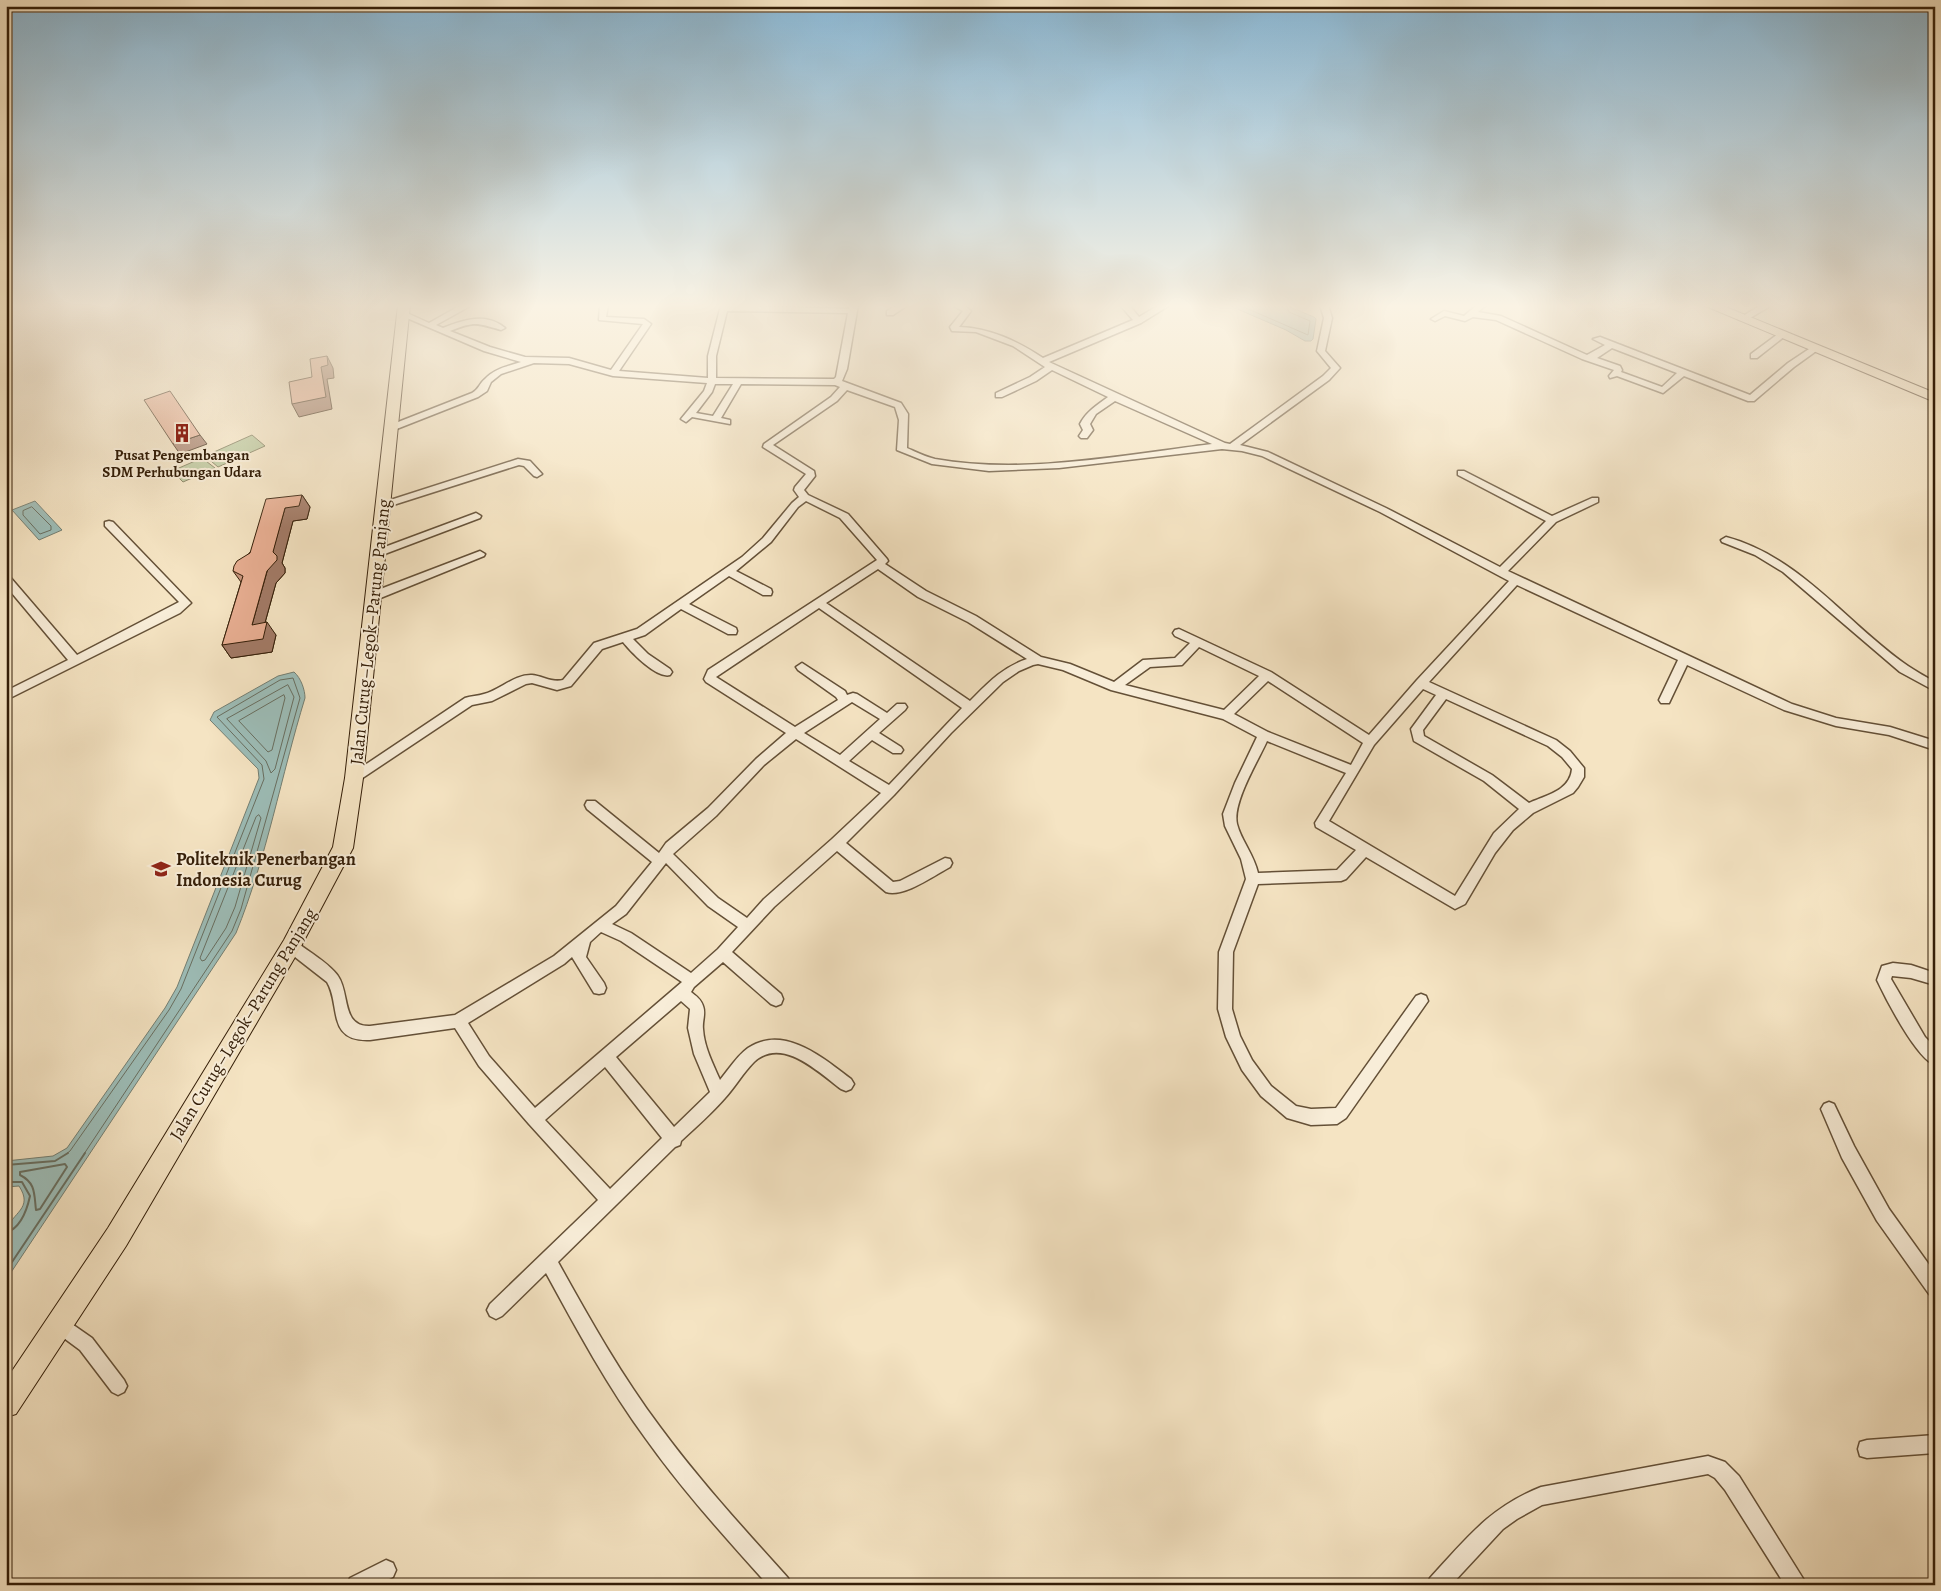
<svg xmlns="http://www.w3.org/2000/svg" width="1941" height="1591" font-family="Alegreya,serif">
<style>
.green{fill:#b7c598;stroke:#767250}
.water{fill:#9dbeb9;stroke:#737e72}
.lines{fill:none;stroke-linecap:round;stroke-linejoin:round}
.shore-far1{stroke:#686e60;stroke-width:1}
.shore{stroke:#686e60;stroke-width:2}
.minor-casing{stroke:#645037;stroke-width:3}
.primary-casing{stroke:#341e08;stroke-width:2}
.minor{fill:#f8edd8;fill-rule:evenodd}
.primary{fill:#f5e4c3;fill-rule:evenodd}
.wall{fill:#c8967e;stroke:#341e08}
.shaded-wall{fill:#a27a66;stroke:#341e08}
.building{fill:#e8ae92;stroke:#341e08}
.labels{text-anchor:middle;stroke-width:4;stroke-linejoin:round;paint-order:stroke}
.far-poi-label{font-size:15px;font-weight:bold;fill:#341e08;stroke:#f8edd8}
.street-label{font-size:18px;fill:#341e08;stroke:#f8edd8}
.poi-label{font-size:18px;font-weight:bold;fill:#341e08;stroke:#f8edd8;text-anchor:start}
</style>
<rect width="100%" height="100%" fill="#f5e4c3"/>
<filter id="stains"><feTurbulence type="fractalNoise" baseFrequency=".004" numOctaves="4"/><feColorMatrix values="0 0 0 0 .2 0 0 0 0 .09 0 0 0 0 .02 0 0 0 .5 -.17"/></filter>
<radialGradient id="worn" r=".72"><stop offset=".6" stop-color="#630" stop-opacity="0"/><stop offset="1" stop-color="#630" stop-opacity=".3"/></radialGradient>
<path class="green" d="M 252,435 L 265,446 L 218,467 L 205,456 Z
M 202,458 L 215,468 L 183,482 L 172,471 Z"/>
<path class="water" d="M 1228,305 L 1285,305 L 1314,317 L 1316,319 L 1313,339 L 1311,341 L 1305,341 L 1286,330 Z
M 35,501 L 62,530 L 39,540 L 12,510 Z
M 294,672 C 301,678 305,690 305,698 C 281,776 267,857 236,933 L 6,1280 C 6,1269 3,1241 6,1231 C 12,1212 34,1209 19,1186 L 6,1187 L 6,1161 L 53,1156 L 67,1148 L 165,1008 L 177,987 L 259,778 L 258,769 L 210,720 L 214,712 L 278,676 Z"/>
<g class="lines">
<path class="shore-far1" d="M 1239,305 L 1308,335 L 1310,321 L 1289,312 L 1286,305
M 32,507 L 51,526 L 51,530 L 40,534 L 23,515 L 23,511 Z
M 288,685 L 294,697 L 275,769 L 271,773 L 266,761 L 227,719 Z
M 284,695 L 285,698 L 272,750 L 268,752 L 239,721 Z
M 259,815 L 261,818 L 235,907 L 226,928 L 205,960 L 202,961 L 200,958 L 256,817 Z
M 66,1154 L 70,1151 L 169,1010 L 181,989 L 264,779 L 262,765 L 217,717 L 280,680 L 293,678 L 300,698 L 241,909 L 232,931 L 84,1154"/>
<path class="shore" d="M 65,1164 L 67,1167 L 40,1209 L 36,1210 C 34,1194 36,1183 20,1175 L 20,1172 Z
M 6,1165 L 55,1161 L 68,1153
M 6,1182 L 22,1182 L 30,1196 C 27,1210 20,1228 6,1233
M 6,1271 L 85,1153"/>
<g class="minor-casing">
<path id="minor" d="M 461,305 L 472,305 L 436,325 L 443,328 C 463,320 486,312 505,328 L 501,330 C 476,323 476,321 450,331 L 490,347 L 525,357 L 569,358 L 611,370 L 643,324 L 599,320 L 600,305 L 608,305 L 606,317 L 644,319 L 651,324 L 619,371 L 708,378 L 708,356 L 721,305 L 849,309 L 850,305 L 858,305 L 847,369 L 842,381 L 901,403 L 908,414 L 907,448 C 916,452 926,457 935,459 C 1024,475 1123,455 1212,444 L 1115,401 L 1096,414 L 1090,424 L 1093,430 L 1087,438 L 1081,438 L 1079,436 L 1083,430 L 1080,424 C 1086,412 1097,405 1108,397 L 1052,370 L 1036,381 L 1002,397 L 996,397 L 996,393 L 1030,377 L 1045,367 L 1013,346 L 976,332 L 952,331 L 950,327 L 963,311 L 952,305 L 964,305 L 971,311 L 959,327 C 990,328 1017,341 1043,358 L 1133,320 L 1120,305 L 1129,305 L 1139,317 L 1159,305 L 1170,305 L 1141,323 L 1049,362 L 1225,443 L 1230,444 L 1323,376 L 1331,368 L 1317,351 L 1324,318 L 1320,305 L 1328,305 L 1332,318 L 1325,351 L 1340,368 L 1329,380 L 1240,445 L 1268,452 L 1386,508 L 1500,567 L 1546,521 L 1458,475 L 1458,471 L 1464,471 L 1552,516 L 1592,498 L 1598,498 L 1598,502 L 1556,522 L 1508,571 L 1792,704 L 1836,718 L 1890,727 L 1935,741 L 1935,750 L 1889,735 L 1836,726 L 1784,710 L 1687,665 L 1669,703 L 1661,703 L 1659,700 L 1678,660 L 1517,585 L 1429,682 L 1556,740 L 1570,751 L 1584,768 L 1584,777 L 1578,787 L 1573,793 L 1533,813 L 1513,830 L 1495,853 L 1465,904 L 1455,909 L 1366,857 L 1346,879 L 1341,881 L 1258,884 L 1233,952 L 1232,1009 L 1240,1036 L 1252,1060 L 1271,1086 L 1296,1106 L 1311,1109 L 1336,1108 L 1416,996 L 1421,994 L 1426,996 L 1428,1001 L 1346,1118 L 1337,1124 L 1311,1125 L 1287,1118 L 1261,1096 L 1242,1070 L 1226,1037 L 1218,1009 L 1219,952 L 1246,879 L 1241,859 L 1225,826 L 1223,814 L 1235,783 L 1257,737 L 1223,719 L 1111,690 L 1063,670 L 1038,664 L 1033,665 L 1019,671 L 1003,682 L 951,733 L 894,795 L 846,843 L 893,882 L 900,881 L 945,858 L 950,859 L 952,863 L 950,867 C 935,875 903,898 886,892 L 837,851 L 774,907 L 732,952 L 781,994 L 783,999 L 781,1004 L 776,1006 L 771,1004 L 723,962 L 694,987 L 691,992 C 696,996 701,999 703,1006 C 706,1014 702,1021 703,1029 C 704,1047 713,1064 720,1080 C 729,1069 737,1056 748,1048 C 784,1024 823,1058 851,1079 L 854,1084 L 851,1089 L 846,1091 L 841,1089 C 818,1072 782,1036 754,1062 C 743,1073 735,1087 725,1098 C 712,1113 696,1127 681,1141 L 680,1145 L 675,1147 L 558,1262 C 589,1318 621,1375 660,1427 C 699,1480 744,1529 788,1578 L 791,1585 L 768,1585 C 726,1538 683,1491 646,1439 C 608,1387 577,1330 546,1273 L 502,1316 L 496,1319 L 490,1316 L 487,1310 L 490,1304 L 598,1200 L 529,1124 L 479,1066 L 455,1028 L 370,1040 C 326,1042 341,1005 327,982 L 286,950 L 284,946 L 286,942 L 291,940 L 296,942 C 308,951 330,964 338,976 C 350,993 341,1027 370,1026 L 455,1015 L 554,956 L 616,906 L 652,862 L 587,809 L 585,805 L 587,801 L 595,801 L 659,853 L 666,843 L 708,808 L 756,759 L 786,733 L 706,682 L 704,679 L 708,670 L 877,560 L 840,518 L 806,501 L 798,507 L 771,542 L 736,571 L 771,589 L 772,592 L 771,595 L 763,595 L 729,576 L 689,604 L 736,628 L 737,631 L 736,634 L 728,634 L 681,609 L 645,635 L 633,639 L 648,654 L 670,669 L 672,672 L 670,675 C 657,679 631,652 623,642 L 602,649 L 571,686 L 557,690 L 532,683 L 526,684 L 492,701 L 472,705 L 358,781 L 350,781 L 348,778 L 350,775 L 465,698 C 471,696 478,696 484,694 C 500,690 515,674 532,675 C 543,676 552,683 563,680 L 594,643 L 637,629 L 742,557 L 763,538 L 792,503 L 799,497 L 794,490 L 795,487 L 806,474 L 763,447 L 764,444 L 831,397 L 840,387 L 835,385 L 741,384 L 721,418 L 730,420 L 730,424 L 692,417 L 686,422 L 681,419 L 704,391 L 707,383 L 613,376 L 569,364 L 534,363 L 501,374 L 491,382 L 487,391 L 478,397 L 394,430 L 388,430 L 388,426 L 472,393 C 479,389 479,384 485,379 C 494,369 508,366 521,362 L 484,351 L 400,315 L 407,313 L 429,323 ZM 727,311 L 848,313 L 836,377 L 834,379 L 716,378 L 716,356 ZM 715,384 L 733,384 L 713,416 L 696,413 L 712,392 ZM 847,390 L 895,407 L 899,420 L 897,450 L 932,464 L 989,471 L 1059,468 L 1222,449 L 1242,451 L 1262,456 L 1380,512 L 1509,581 L 1417,680 L 1369,735 L 1271,672 L 1179,629 L 1175,630 L 1173,633 L 1175,636 L 1190,643 L 1175,658 L 1143,660 L 1114,682 L 1070,664 L 1041,657 L 976,616 L 926,591 L 885,564 L 888,561 L 887,559 L 848,514 L 808,495 L 804,490 L 815,476 L 814,471 L 773,445 L 837,401 ZM 878,569 L 918,597 L 968,622 L 1027,659 C 1003,667 988,683 970,701 L 826,603 ZM 819,608 L 962,708 L 889,785 L 849,761 L 872,740 L 893,753 L 901,753 L 903,750 L 901,747 L 879,733 L 905,710 L 907,707 L 905,704 L 897,704 L 887,713 L 857,694 L 853,693 L 847,695 L 845,691 L 802,663 L 796,667 L 798,670 L 836,697 L 838,700 L 795,727 L 716,677 ZM 1199,647 L 1259,676 L 1224,710 L 1125,685 L 1150,667 L 1182,665 ZM 1268,681 L 1363,743 L 1351,765 L 1268,732 L 1234,714 ZM 1423,689 L 1436,695 L 1411,729 L 1414,741 L 1484,781 L 1519,809 L 1494,833 L 1455,896 L 1329,821 L 1374,745 ZM 1446,699 L 1548,746 L 1562,757 L 1572,769 C 1570,791 1546,795 1529,803 L 1492,775 L 1424,736 L 1423,730 ZM 852,702 L 880,719 L 840,755 L 804,733 ZM 796,739 L 881,793 L 832,839 L 764,899 L 747,918 L 718,898 L 673,854 L 716,816 L 764,765 ZM 1267,741 L 1346,773 L 1315,823 L 1316,827 L 1356,850 L 1337,870 L 1258,873 C 1254,855 1241,840 1237,824 C 1232,803 1258,761 1267,741 ZM 666,863 L 708,906 L 738,927 L 718,949 L 691,973 L 631,933 L 612,924 L 626,914 ZM 601,932 L 621,941 L 682,982 L 535,1108 L 489,1056 L 468,1023 L 564,964 L 572,957 L 594,993 L 599,994 L 604,993 L 606,988 L 604,983 L 586,957 L 590,942 ZM 681,1001 L 690,1009 L 688,1028 L 694,1054 L 710,1092 L 674,1127 L 616,1057 ZM 605,1067 L 662,1138 L 610,1189 L 545,1120 Z
M 897,305 L 908,305 L 893,315 L 887,315 L 887,311 Z
M 1477,305 L 1486,305 L 1478,312 L 1501,316 L 1587,355 L 1605,345 L 1593,339 L 1600,337 L 1750,395 L 1788,363 L 1812,347 L 1819,349 L 1794,367 L 1754,401 L 1748,401 L 1684,376 L 1663,393 L 1617,376 L 1610,378 L 1609,376 L 1614,370 L 1582,359 L 1496,320 L 1473,317 L 1465,321 L 1445,316 L 1435,321 L 1431,319 L 1444,311 L 1464,316 ZM 1612,348 L 1677,373 L 1662,387 L 1621,372 L 1622,370 L 1620,366 L 1597,358 Z
M 1761,305 L 1772,305 L 1745,321 L 1738,319 Z
M 1778,334 L 1785,336 L 1757,358 L 1751,358 L 1751,354 Z
M 518,459 L 530,461 L 542,474 L 537,477 L 534,476 L 524,466 L 519,465 L 387,507 L 381,507 L 379,505 L 381,503 Z
M 476,513 L 481,516 L 480,518 L 382,555 L 378,556 L 373,553 L 374,551 Z
M 109,521 L 113,522 L 191,603 L 180,613 L 6,700 L 6,691 L 68,660 L 6,586 L 6,576 L 10,577 L 77,655 L 179,602 L 105,526 L 105,522 Z
M 1726,537 C 1801,557 1847,624 1908,666 C 1917,672 1926,677 1935,682 L 1935,691 L 1900,672 L 1783,572 L 1755,555 L 1722,542 L 1721,540 Z
M 480,551 L 485,554 L 484,556 L 378,599 L 370,599 L 369,596 L 370,593 Z
M 1893,963 L 1911,965 L 1935,973 L 1935,985 L 1911,978 L 1892,976 L 1891,979 L 1925,1037 L 1935,1047 L 1935,1065 C 1916,1058 1886,999 1877,980 L 1882,966 Z
M 1829,1102 L 1834,1104 L 1854,1146 L 1889,1209 L 1935,1273 L 1935,1296 L 1929,1294 L 1877,1221 L 1842,1158 L 1821,1109 L 1824,1104 Z
M 59,1315 L 92,1338 L 124,1380 L 127,1386 L 124,1392 L 118,1395 L 112,1392 L 80,1350 L 53,1330 L 50,1324 L 53,1318 Z
M 1935,1435 L 1935,1453 L 1867,1458 L 1860,1456 L 1858,1449 L 1860,1442 L 1867,1440 Z
M 1708,1456 L 1725,1462 L 1739,1476 L 1807,1585 L 1785,1585 L 1725,1490 L 1715,1478 L 1708,1474 L 1542,1505 L 1517,1519 L 1503,1529 L 1451,1585 L 1427,1585 L 1430,1578 C 1466,1539 1490,1507 1541,1487 Z
M 386,1560 L 393,1563 L 396,1570 L 393,1577 L 378,1585 L 347,1585 L 350,1578 Z"/>
</g>
<g class="primary-casing">
<path id="primary" d="M 398,305 L 410,305 L 363,778 L 353,848 L 298,952 L 126,1246 L 16,1414 L 6,1417 L 6,1380 L 108,1228 L 284,940 L 333,847 L 345,778 Z
M 1703,305 L 1721,305 L 1935,393 L 1935,402 Z"/>
</g>
<use href="#minor" class="minor"/>
<use href="#primary" class="primary"/>
</g>
<path class="wall" d="M 302,495 L 310,507 L 307,519 L 293,521 L 282,563 L 285,568 L 285,573 L 276,583 L 265,623 L 276,635 L 272,652 L 231,658 L 222,645 L 241,582 L 233,571 Z"/>
<path class="shaded-wall" d="M 327,356 L 333,368 L 334,378 L 327,379 L 332,409 L 299,417 L 292,404 L 321,367 Z
M 200,435 L 207,444 L 180,454 L 173,444 Z
M 302,495 L 310,507 L 307,519 L 293,521 L 282,563 L 285,568 L 285,573 L 276,583 L 261,637 L 252,625 L 285,508 Z
M 267,622 L 276,635 L 272,652 L 231,658 L 222,645 Z"/>
<path class="building" d="M 327,356 L 328,365 L 321,367 L 326,397 L 292,404 L 289,382 L 312,377 L 310,359 Z
M 170,391 L 200,435 L 173,444 L 144,400 Z
M 302,495 L 299,506 L 285,508 L 273,552 L 277,556 L 277,560 L 267,571 L 252,625 L 267,622 L 263,639 L 222,645 L 243,576 L 233,571 L 234,566 L 237,561 L 250,553 L 266,499 Z"/>
<linearGradient id="sky" x2="0" y2="1"><stop stop-color="#8ab8d5"/><stop offset="0.58" stop-color="#faf3e4"/><stop offset="1" stop-color="#faf3e4" stop-opacity="0"/></linearGradient>
<rect width="1941" height="528" fill="url(#sky)"/>
<defs>
<g id="building-bare" transform="scale(1.5)"><path d="M-4-6H4V6H1V3H-1V6H-4ZM-2.5-4.3h1.7v1.8h-1.7ZM.8-4.3h1.7v1.8H.8ZM-2.5-1h1.7V.8h-1.7ZM.8-1h1.7V.8H.8Z" fill="#8f2418" stroke="#f8edd8" stroke-width="2.5" paint-order="stroke"/></g>
<g id="university-bare" transform="scale(1.5)"><path d="M0-5L7-2L0 1L-7-2ZM-4 1L0 2.5L4 1V4Q0 6-4 4Z" fill="#8f2418" stroke="#f8edd8" stroke-width="2.5" paint-order="stroke"/></g>
</defs>
<g fill-rule="evenodd">
<use href="#building-bare" x="182" y="433"/>
<use href="#university-bare" x="161" y="869"/>
</g>
<g class="labels">
<g class="far-poi-label">
<text x="182" y="460">Pusat Pengembangan<tspan x="182" dy="17">SDM Perhubungan Udara</tspan></text>
</g>
<g class="street-label">
<text transform="translate(370 632) rotate(-84)" y="6">Jalan Curug–Legok–Parung Panjang</text>
<text transform="translate(243 1024) rotate(-59)" y="6">Jalan Curug–Legok–Parung Panjang</text>
</g>
<g class="poi-label">
<text x="176" y="865">Politeknik Penerbangan<tspan x="176" dy="21">Indonesia Curug</tspan></text>
</g>
</g>
<rect width="1941" height="1591" fill="none" stroke="#f5e4c3" stroke-width="25"/>
<rect x="8" y="8" width="1926" height="1576" fill="none" stroke="#341e08" stroke-width="2.5"/>
<rect x="12" y="12" width="1916" height="1566" fill="none" stroke="#341e08"/>
<rect width="100%" height="100%" filter="url(#stains)"/>
<rect width="100%" height="100%" fill="url(#worn)"/>
</svg>
